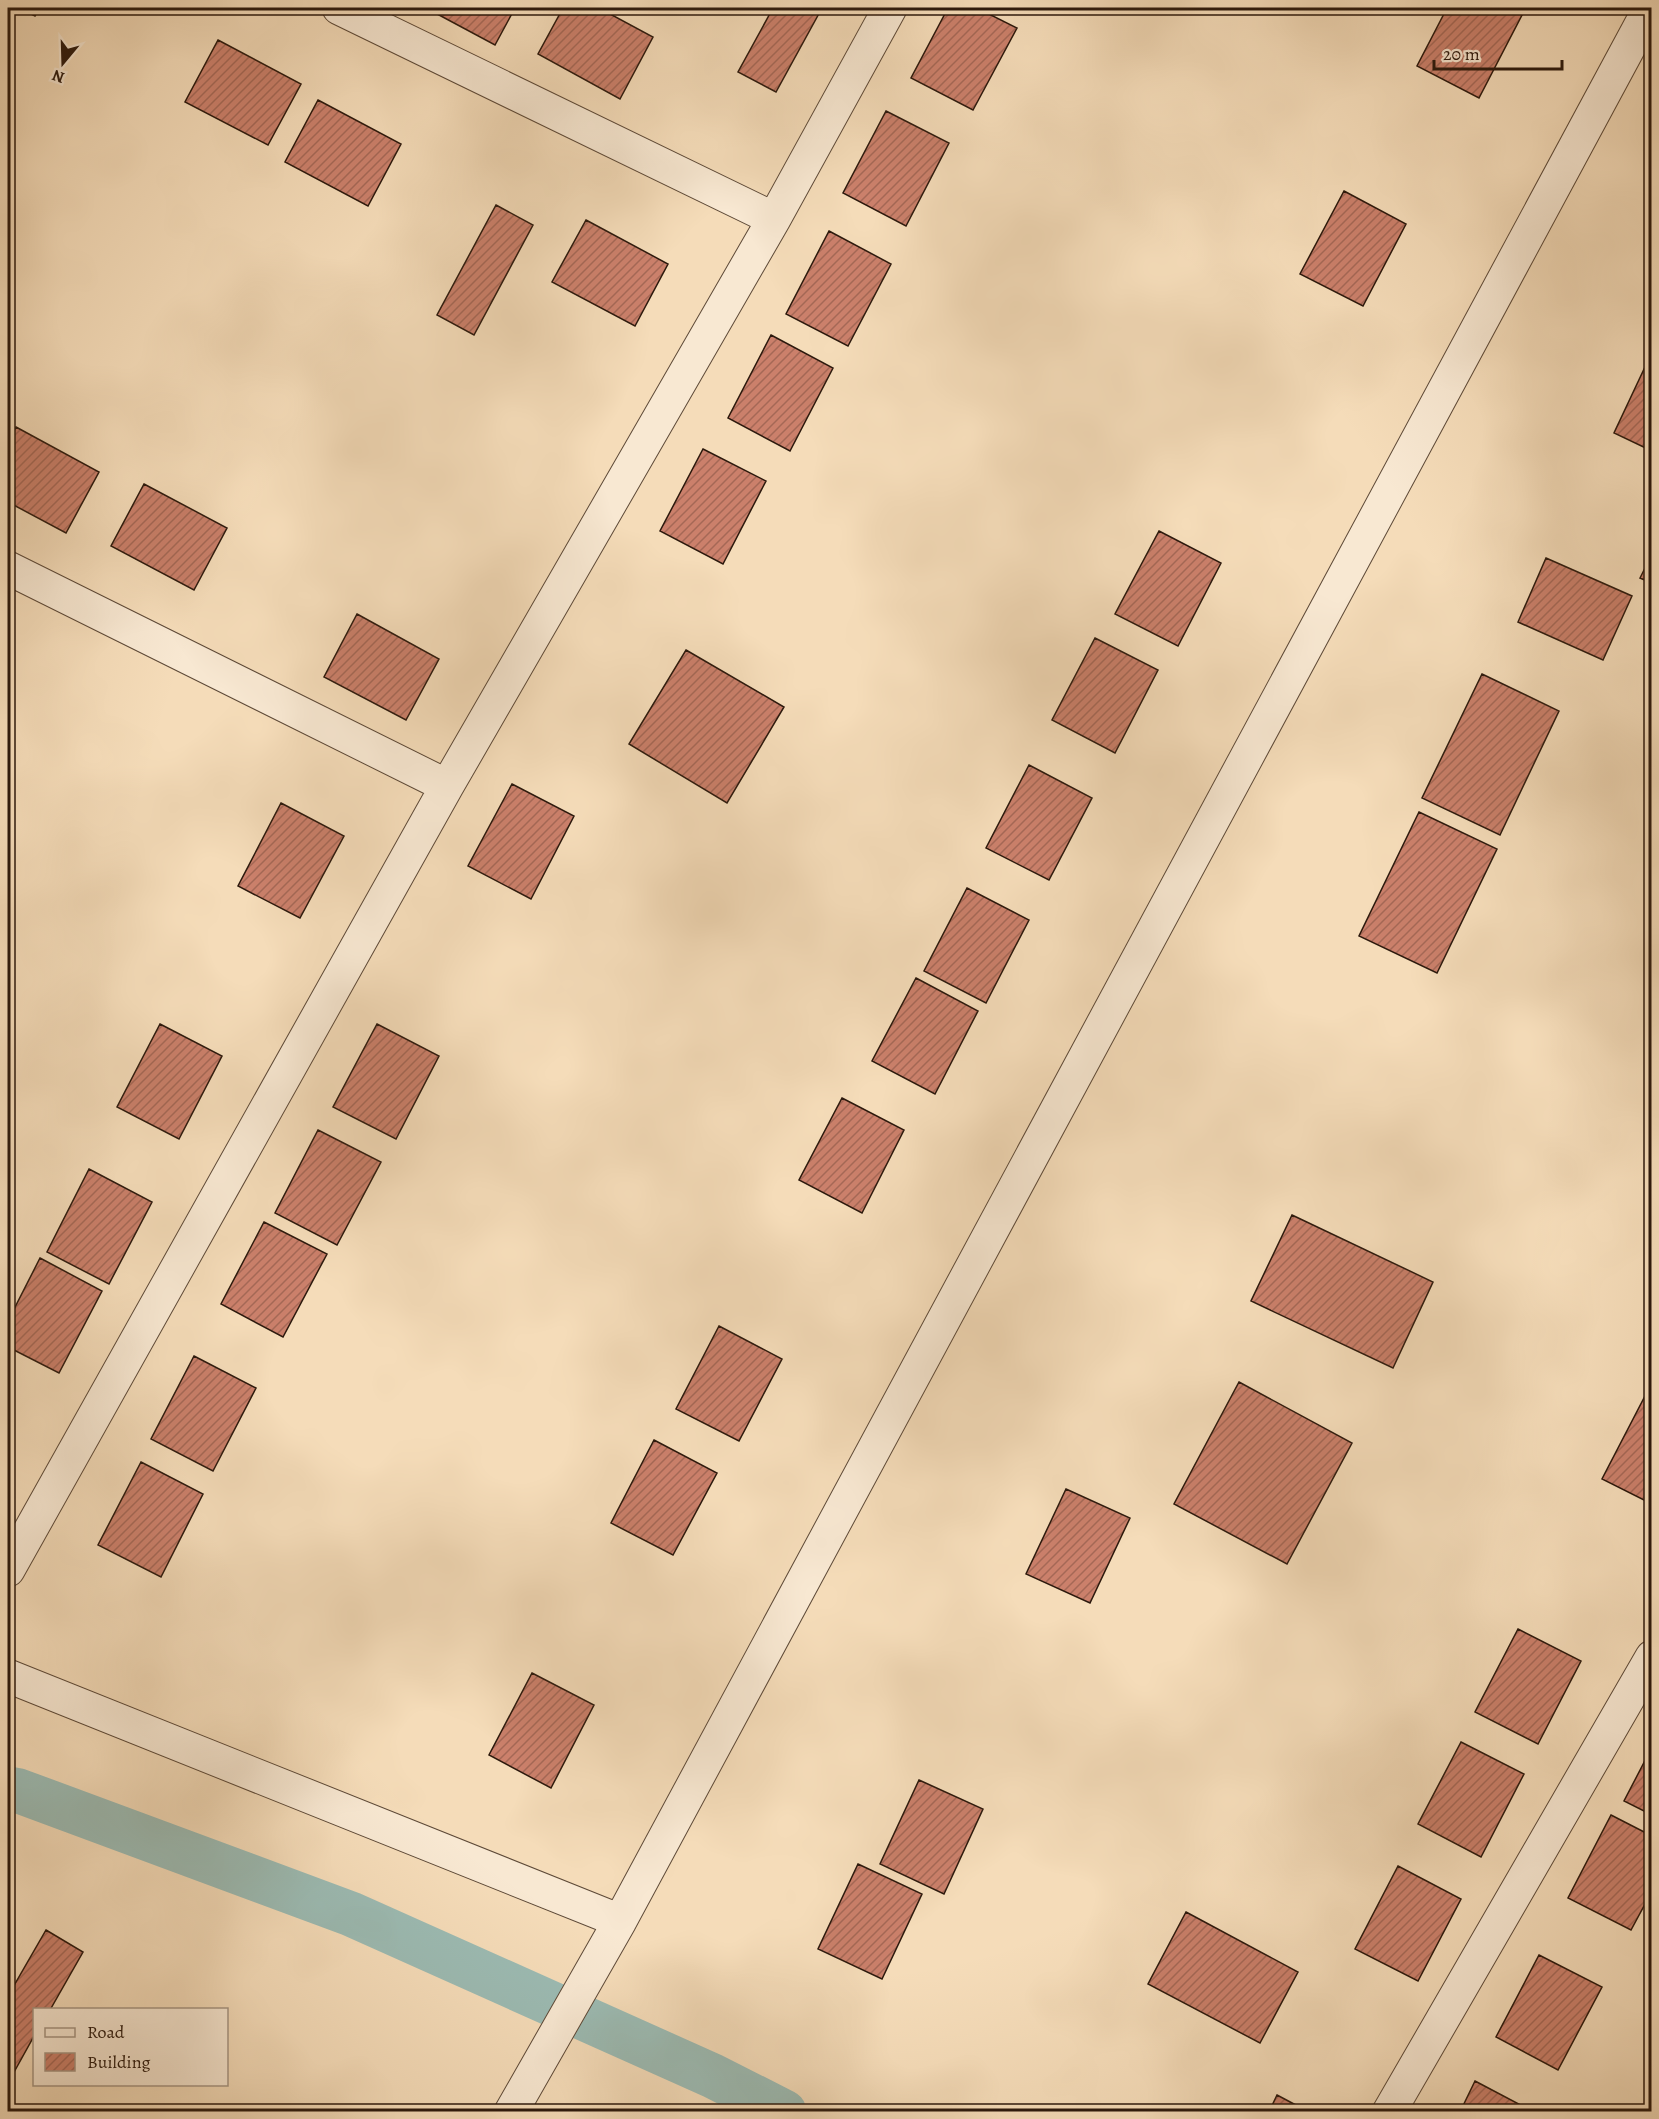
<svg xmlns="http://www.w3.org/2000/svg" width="1659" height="2119" font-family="Alegreya,serif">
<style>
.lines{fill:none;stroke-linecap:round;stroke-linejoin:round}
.canal{stroke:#9cbbb3;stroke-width:45}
.building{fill:url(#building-hatch);stroke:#2c190d;stroke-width:1.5}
.street-casing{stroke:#5e4a38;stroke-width:35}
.street{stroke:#f8e8d2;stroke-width:33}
</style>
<defs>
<pattern id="building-hatch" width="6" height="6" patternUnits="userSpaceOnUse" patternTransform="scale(1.5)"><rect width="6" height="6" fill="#cb806b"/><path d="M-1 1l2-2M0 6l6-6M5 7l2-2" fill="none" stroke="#a56856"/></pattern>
</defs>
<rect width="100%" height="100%" fill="#f5dcb9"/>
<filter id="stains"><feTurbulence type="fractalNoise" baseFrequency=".00333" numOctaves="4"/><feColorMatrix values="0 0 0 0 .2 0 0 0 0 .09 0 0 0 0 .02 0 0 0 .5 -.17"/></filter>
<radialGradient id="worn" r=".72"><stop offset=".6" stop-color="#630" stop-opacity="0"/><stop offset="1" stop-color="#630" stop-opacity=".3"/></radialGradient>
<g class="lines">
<path class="canal" d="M 8,1789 L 19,1791 L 351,1914 L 713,2076 L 784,2112"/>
</g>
<path class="building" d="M 19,8 L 40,8 L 35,16 Z
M 426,8 L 515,8 L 495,45 Z
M 563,8 L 599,8 L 653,37 L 620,99 L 538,54 Z
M 773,8 L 822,8 L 776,92 L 738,72 Z
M 948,8 L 977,8 L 1017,28 L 973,110 L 911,78 Z
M 1447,8 L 1507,8 L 1522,15 L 1479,98 L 1417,66 Z
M 218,40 L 301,84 L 268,145 L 185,102 Z
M 318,100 L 401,144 L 368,206 L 285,162 Z
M 886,111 L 949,143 L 906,226 L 843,193 Z
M 1344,191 L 1406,224 L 1363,306 L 1300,274 Z
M 496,205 L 533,225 L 474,335 L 437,315 Z
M 586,220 L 668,264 L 635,326 L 552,282 Z
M 829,231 L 891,264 L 848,346 L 786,314 Z
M 771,335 L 833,368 L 790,451 L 728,418 Z
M 1652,352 L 1652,451 L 1614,433 Z
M 16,427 L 99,472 L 66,533 L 8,502 L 8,443 Z
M 703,449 L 766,481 L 723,564 L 660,531 Z
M 144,484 L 227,528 L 194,590 L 111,546 Z
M 1159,531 L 1221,563 L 1178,646 L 1115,614 Z
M 1652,554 L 1652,583 L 1640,578 Z
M 1546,558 L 1632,596 L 1603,660 L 1518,622 Z
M 357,614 L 439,659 L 406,720 L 324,677 Z
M 1095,638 L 1158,670 L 1115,753 L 1052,720 Z
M 686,650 L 784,707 L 727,803 L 629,744 Z
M 1482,674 L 1559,711 L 1500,835 L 1422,798 Z
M 1029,765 L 1092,798 L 1049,880 L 986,848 Z
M 512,784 L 574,816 L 531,899 L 468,866 Z
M 281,803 L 344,836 L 300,918 L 238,886 Z
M 1419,812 L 1497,849 L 1437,973 L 1359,936 Z
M 967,888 L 1029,920 L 986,1003 L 924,971 Z
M 916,978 L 978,1011 L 935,1094 L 872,1061 Z
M 160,1024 L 222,1056 L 179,1139 L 117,1107 Z
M 377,1024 L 439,1056 L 396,1139 L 333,1107 Z
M 842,1098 L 904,1130 L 862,1213 L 799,1180 Z
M 318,1130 L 381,1162 L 337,1245 L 275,1213 Z
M 89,1169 L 152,1202 L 109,1284 L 47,1252 Z
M 1292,1215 L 1433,1282 L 1393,1368 L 1251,1301 Z
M 264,1222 L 327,1254 L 283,1337 L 221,1304 Z
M 40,1258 L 102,1291 L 59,1373 L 8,1347 L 8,1321 Z
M 719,1326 L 782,1359 L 739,1441 L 676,1409 Z
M 194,1356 L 256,1388 L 213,1471 L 151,1439 Z
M 1239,1382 L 1352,1443 L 1287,1564 L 1174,1504 Z
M 1645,1396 L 1652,1399 L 1652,1504 L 1602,1479 Z
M 654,1440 L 717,1473 L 673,1555 L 611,1523 Z
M 141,1462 L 203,1494 L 161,1577 L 98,1545 Z
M 1066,1489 L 1130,1518 L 1090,1603 L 1026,1574 Z
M 1518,1629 L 1581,1661 L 1538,1744 L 1475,1712 Z
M 532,1673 L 594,1705 L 551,1788 L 489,1755 Z
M 1461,1742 L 1524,1774 L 1481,1857 L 1418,1824 Z
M 1652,1747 L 1652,1815 L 1624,1801 Z
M 919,1780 L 983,1809 L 944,1894 L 880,1864 Z
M 1611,1815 L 1652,1836 L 1652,1891 L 1631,1930 L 1568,1898 Z
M 858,1864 L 922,1894 L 882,1979 L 818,1949 Z
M 1398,1866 L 1461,1899 L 1418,1981 L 1355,1949 Z
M 1186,1912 L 1298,1972 L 1260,2043 L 1148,1984 Z
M 46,1930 L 83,1952 L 50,2010 L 34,2010 L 34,2036 L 8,2083 L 8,1996 Z
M 1539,1955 L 1602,1987 L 1558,2070 L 1496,2037 Z
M 1475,2081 L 1534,2112 L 1460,2112 Z
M 1277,2095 L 1309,2112 L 1269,2112 Z"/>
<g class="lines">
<g class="street-casing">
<path id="street" d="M 339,8 L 774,219
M 8,568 L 447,786
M 8,1570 L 447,786 L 774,219 L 890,8
M 8,1676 L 620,1921
M 511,2112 L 620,1921 L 1650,8
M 1389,2112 L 1652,1657"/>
</g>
<use href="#street" class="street"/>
</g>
<rect width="1659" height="2119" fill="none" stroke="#f5dcb9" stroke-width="30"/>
<rect x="9" y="9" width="1641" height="2101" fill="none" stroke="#2c190d" stroke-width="3"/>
<rect x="15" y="15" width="1629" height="2089" fill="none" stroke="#2c190d" stroke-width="1.5"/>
<rect x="33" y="2008" width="195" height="78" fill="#f8e8d2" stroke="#a69583" stroke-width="1.5"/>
<rect x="45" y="2028" width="30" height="9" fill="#f8e8d2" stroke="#a69583" stroke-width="1.5"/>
<text x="87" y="2038" font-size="18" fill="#2c190d">Road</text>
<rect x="45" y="2053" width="30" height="18" fill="url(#building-hatch)" stroke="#a69583" stroke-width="1.5"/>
<text x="87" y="2068" font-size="18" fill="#2c190d">Building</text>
<g transform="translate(63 63) rotate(199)" stroke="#f8e8d2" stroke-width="4.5" paint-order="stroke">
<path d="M0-4.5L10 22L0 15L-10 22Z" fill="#2c190d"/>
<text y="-9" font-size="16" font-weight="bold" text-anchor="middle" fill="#2c190d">N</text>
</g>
<path d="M1434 60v9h128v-9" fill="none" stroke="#2c190d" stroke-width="3"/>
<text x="1443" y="60" font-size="18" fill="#2c190d" stroke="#f8e8d2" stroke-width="4.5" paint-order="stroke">20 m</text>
<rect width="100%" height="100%" filter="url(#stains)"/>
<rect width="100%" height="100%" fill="url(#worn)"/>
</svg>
